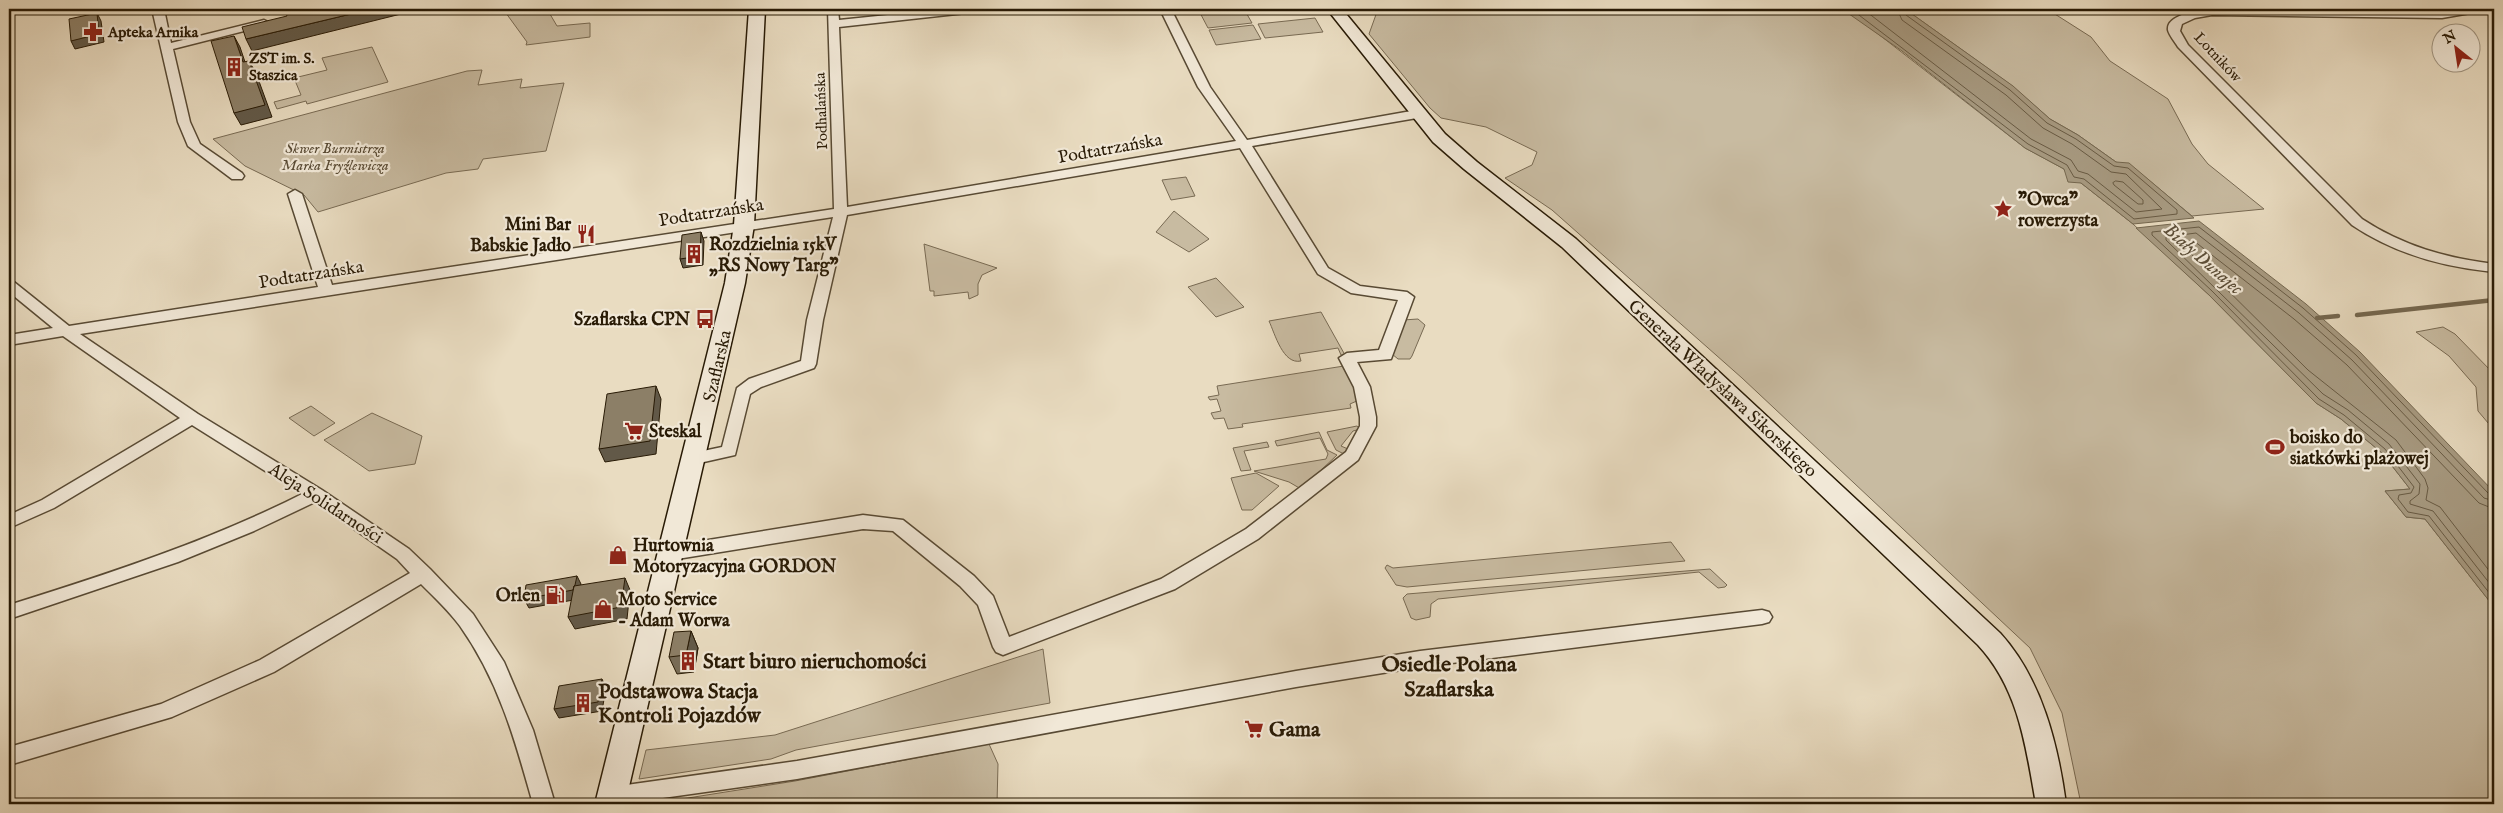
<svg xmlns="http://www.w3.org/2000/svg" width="2503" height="813" font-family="'IM FELL English',serif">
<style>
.green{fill:#c8bba1;stroke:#786a53}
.water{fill:#a79a81;stroke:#74674f}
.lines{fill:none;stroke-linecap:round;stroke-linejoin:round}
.shore{stroke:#685a43;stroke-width:1}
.stream-far1{stroke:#74674f;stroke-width:3}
.stream{stroke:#74674f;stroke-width:4.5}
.street-casing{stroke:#584a34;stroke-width:3}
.secondary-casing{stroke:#281a05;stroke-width:3}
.street{fill:#f1e8d7;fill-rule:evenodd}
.secondary{fill:#f1e8d7;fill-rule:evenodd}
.wall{fill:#786d59;stroke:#281a05}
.shaded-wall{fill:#625948;stroke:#281a05}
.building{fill:#8c7f67;stroke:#281a05}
.labels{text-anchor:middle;stroke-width:4.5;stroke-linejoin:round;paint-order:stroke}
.far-poi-label{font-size:15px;font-weight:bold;fill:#281a05;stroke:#f1e8d7;text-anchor:start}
.far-street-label{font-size:15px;fill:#281a05;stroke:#f1e8d7}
.far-park-label{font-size:15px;font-style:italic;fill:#584a34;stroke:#f1e8d7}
.street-label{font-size:18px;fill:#281a05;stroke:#f1e8d7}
.poi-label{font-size:18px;font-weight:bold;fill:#281a05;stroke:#f1e8d7;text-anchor:start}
.water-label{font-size:19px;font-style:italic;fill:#5b4d37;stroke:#f1e8d7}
.near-poi-label{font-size:21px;font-weight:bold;fill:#281a05;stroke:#f1e8d7;text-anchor:start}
.near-neighbourhood-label{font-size:22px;font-weight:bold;fill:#281a05;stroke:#f1e8d7}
</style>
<rect width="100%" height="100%" fill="#e9dcc1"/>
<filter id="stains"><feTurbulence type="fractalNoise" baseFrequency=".004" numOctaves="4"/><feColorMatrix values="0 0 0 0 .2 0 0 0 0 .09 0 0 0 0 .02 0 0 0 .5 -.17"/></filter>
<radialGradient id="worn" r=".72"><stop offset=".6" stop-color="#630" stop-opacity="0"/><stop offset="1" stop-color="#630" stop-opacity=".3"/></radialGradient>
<path class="green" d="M 503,9 L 547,9 L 557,26 L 590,23 L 590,37 L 526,45 L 527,42 Z
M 1198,9 L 1244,9 L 1252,23 L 1208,28 Z
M 1378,9 L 1842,9 L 1864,23 L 2025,148 L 2064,169 L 2068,176 L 2081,183 L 2133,224 L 2209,295 L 2316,403 L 2341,419 L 2382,453 L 2410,489 L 2385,491 L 2406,517 L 2425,519 L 2494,607 L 2494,804 L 2081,804 L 2062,713 L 2030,648 L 1742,378 L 1552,210 L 1505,178 L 1532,165 L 1537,152 L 1486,127 L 1441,118 L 1430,108 L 1369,34 Z
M 1905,9 L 2047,9 L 2091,37 L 2110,61 L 2168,99 L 2192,144 L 2208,164 L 2264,209 L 2192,216 L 2145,177 L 2116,162 L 2078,135 L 2050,119 L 2011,85 Z
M 1315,18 L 1323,32 L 1265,38 L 1258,24 Z
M 1253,25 L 1261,39 L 1216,45 L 1209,30 Z
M 372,47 L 388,82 L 307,104 L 306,101 L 277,109 L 274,102 L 301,95 L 294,78 L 327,70 L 322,58 Z
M 482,70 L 478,85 L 522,79 L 520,88 L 564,83 L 546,151 L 483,159 L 478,169 L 446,173 L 318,212 L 304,195 L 245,166 L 213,139 L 467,71 Z
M 1186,177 L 1195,196 L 1171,200 L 1162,180 Z
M 1174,211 L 1209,239 L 1189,252 L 1156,232 Z
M 924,244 L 997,268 L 982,275 L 978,284 L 978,295 L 969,299 L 968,292 L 934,296 L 934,291 L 930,291 Z
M 1216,278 L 1244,307 L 1216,317 L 1188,287 Z
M 1321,312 L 1345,355 L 1341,355 L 1338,348 L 1299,354 L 1301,361 C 1283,365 1275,334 1269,321 Z
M 1418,319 L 1425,325 L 1412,356 L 1410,359 L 1398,359 L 1392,354 L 1403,320 Z
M 2443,327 L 2455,334 L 2494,374 L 2494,430 L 2478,411 L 2476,387 L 2449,356 L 2416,332 Z
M 1344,366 L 1348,368 L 1359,400 L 1350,404 L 1351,408 L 1242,424 L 1243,427 L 1228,429 L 1224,418 L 1214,419 L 1211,413 L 1221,411 L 1217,399 L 1210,400 L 1208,397 L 1219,395 L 1217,386 Z
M 311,406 L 335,423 L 314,436 L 289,418 Z
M 372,413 L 422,436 L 415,464 L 369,471 L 324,440 Z
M 1357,426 L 1361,429 L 1353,431 L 1341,446 L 1348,449 L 1344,454 L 1336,450 L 1327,432 Z
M 1319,432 L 1327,450 L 1337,455 L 1301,489 L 1289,482 L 1254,471 L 1326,459 L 1328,454 L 1320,438 L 1277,446 L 1275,441 Z
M 1267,442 L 1269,447 L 1244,451 L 1251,470 L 1241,471 L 1233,448 Z
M 1256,473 L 1279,486 L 1252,510 L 1242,510 L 1231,478 Z
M 1671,542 L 1685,561 L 1407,587 L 1396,585 L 1385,568 L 1387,565 L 1393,568 Z
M 1710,569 L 1727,585 L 1725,587 L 1718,588 L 1699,572 L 1438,599 L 1431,604 L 1430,617 L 1416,620 L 1411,618 L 1403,598 L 1407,594 Z
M 1043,649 L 1050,703 L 796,750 L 771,759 L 639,779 L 646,750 L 775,735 Z
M 989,744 L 998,764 L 997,804 L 650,804 L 795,781 Z"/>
<path class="water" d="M 1842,9 L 1905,9 L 2013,86 L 2050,119 L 2078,135 L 2116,162 L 2129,163 L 2194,218 L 2133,224 L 2081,183 L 2068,182 L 2064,169 L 2025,148 L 1902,51 Z
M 2199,221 L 2306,304 L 2360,352 L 2494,492 L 2494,607 L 2425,519 L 2406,517 L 2385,491 L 2410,489 L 2382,453 L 2341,419 L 2316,403 L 2209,295 L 2136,228 Z"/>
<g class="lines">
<path class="shore" d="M 1851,9 L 2028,144 L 2067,165 L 2074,177 L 2084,179 L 2134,219 L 2177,214 L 2177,210 L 2128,168 L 2114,166 L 2076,139 L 2047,123 L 2010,90 L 1906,15 L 1904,9
M 1863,9 L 2031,139 L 2071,160 L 2078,171 L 2088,174 L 2136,212 L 2162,209 L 2126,174 L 2111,172 L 2072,144 L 2043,128 L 2006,95 L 1902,20 L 1897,9
M 2116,181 L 2123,182 L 2143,200 L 2143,204 L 2138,204 L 2114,185 L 2113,183 Z
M 2494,495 L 2488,493 L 2356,355 L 2303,308 L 2199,227 L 2152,232 L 2152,235 L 2212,291 L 2319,399 L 2344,415 L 2385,449 L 2414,487 L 2411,493 L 2399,495 L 2398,499 L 2408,512 L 2429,516 L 2494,599
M 2494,501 L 2484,498 L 2352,360 L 2299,313 L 2196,233 L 2166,237 L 2166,240 L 2323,394 L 2348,410 L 2389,444 L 2420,484 L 2419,494 L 2410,501 L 2410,504 L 2433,511 L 2494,589
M 2494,509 L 2479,503 L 2347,365 L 2294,319 L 2194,241 L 2183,242 L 2183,246 L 2308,370 L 2396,440 L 2425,479 L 2428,488 L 2426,500 L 2440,507 L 2494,577"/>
<path class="stream-far1" d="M 2447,11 L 2448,9"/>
<path class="stream" d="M 2357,315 L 2494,300
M 2317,318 L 2338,316"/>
<g class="street-casing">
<path id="street" d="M 152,9 L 164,9 L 171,43 L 264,20 L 270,23 L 268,25 L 173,49 L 190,122 L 200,144 L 242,173 L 244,176 L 242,179 L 232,179 L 188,146 L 178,122 Z
M 828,9 L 838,9 L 839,20 L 946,9 L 981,9 L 975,12 L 839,27 L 847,207 L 1236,141 L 1198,87 L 1160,9 L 1171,9 L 1210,87 L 1247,140 L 1417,110 L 1421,111 L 1423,114 L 1421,117 L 1417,118 L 1252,146 L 1328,268 L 1360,286 L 1407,292 L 1414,297 L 1391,359 L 1357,362 L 1370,387 L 1376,417 L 1376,426 L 1358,460 L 1258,539 L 1175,589 L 1003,655 L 996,652 L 993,647 L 978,605 L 960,586 L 893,531 L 863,529 L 671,560 L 665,558 L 662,553 L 665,548 L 671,546 L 863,515 L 903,520 L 974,576 L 993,596 L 1009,637 L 1161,579 L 1246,529 L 1346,452 L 1360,426 L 1360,417 L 1354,387 L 1339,358 L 1347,353 L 1379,350 L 1398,300 L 1351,293 L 1318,274 L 1240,148 L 847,215 L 823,320 L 816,364 L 814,368 L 761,387 L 750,394 L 735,455 L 695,464 L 689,462 L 687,458 L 689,454 L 722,447 L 737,388 L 749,379 L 801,361 L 807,320 L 833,217 L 80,334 L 198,414 L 322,490 L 409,549 L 430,569 L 473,614 L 504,662 L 533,730 L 555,804 L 533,804 C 515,740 499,681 460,626 C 449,611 434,597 421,584 L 274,672 L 172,717 L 9,765 L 9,747 L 161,704 L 260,660 L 410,573 L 397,559 L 315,502 L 254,531 L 178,562 L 9,619 L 9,605 C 108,574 209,541 302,494 L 192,425 L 54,508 L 9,528 L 9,515 L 42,500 L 180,418 L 63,336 L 9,345 L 9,335 L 53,328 L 9,292 L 9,281 L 14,282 L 69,326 L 318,287 L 288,194 L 295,190 L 302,194 L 332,285 L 834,209 Z
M 2212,9 L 2442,12 L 2483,9 L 2482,11 L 2442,18 L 2212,15 L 2195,18 L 2182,24 L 2180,31 L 2188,45 L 2362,219 C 2403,246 2446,258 2494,264 L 2494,272 C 2443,267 2395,254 2352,225 L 2178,47 C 2175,42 2169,35 2168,30 C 2166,14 2201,10 2212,9 Z
M 1762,610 L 1769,612 L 1772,617 L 1769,622 L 1762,624 L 1420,667 L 1296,687 L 797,779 L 620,804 L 604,803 L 601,796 L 604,789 L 612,787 L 797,761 L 1296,671 L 1420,651 Z"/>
</g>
<g class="secondary-casing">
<path id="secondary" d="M 749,9 L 765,9 L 754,225 L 745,283 L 625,804 L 595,804 L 725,283 L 734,225 Z
M 1327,9 L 1342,9 L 1445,134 L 1477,162 L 1576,239 L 2000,633 C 2042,679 2058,745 2066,804 L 2036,804 C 2026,747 2019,689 1978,645 L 1562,247 L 1464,169 L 1433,142 Z"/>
</g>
<use href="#street" class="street"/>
<use href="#secondary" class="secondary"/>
</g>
<path class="wall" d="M 691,631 L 698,648 L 694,672 L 677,674 L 669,657 Z"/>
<path class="shaded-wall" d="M 372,9 L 403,9 L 405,13 L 252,51 L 246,39 Z
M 97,13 L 101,21 L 104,42 L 75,49 L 71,41 Z
M 234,36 L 240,47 L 249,74 L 243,62 Z
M 249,61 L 256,73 L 272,117 L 241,125 L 234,113 Z
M 701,232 L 704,241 L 703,265 L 683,268 L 680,259 Z
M 656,386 L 661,399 L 656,454 L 605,462 L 599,449 Z
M 577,576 L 581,584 L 579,599 L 529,608 L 524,599 Z
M 625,578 L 630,590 L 627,619 L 575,629 L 568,617 Z
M 691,631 L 698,648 L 694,672 L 686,655 Z
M 602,679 L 606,688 L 602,711 L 559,718 L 554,709 Z"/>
<path class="building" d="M 294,9 L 305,9 L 306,11 L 316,9 L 372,9 L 246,39 L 242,27 L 287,16 L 285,11 Z
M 97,13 L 99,34 L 71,41 L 69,19 Z
M 234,36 L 243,62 L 249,61 L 265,105 L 234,113 L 211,41 Z
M 701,232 L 700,256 L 680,259 L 682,235 Z
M 656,386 L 650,441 L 599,449 L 607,394 Z
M 577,576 L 575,585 L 574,586 L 573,590 L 524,599 L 526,585 Z
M 625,578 L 621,607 L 568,617 L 574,586 Z
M 691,631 L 686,655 L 669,657 L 674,632 Z
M 602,679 L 598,702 L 554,709 L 559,686 Z"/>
<defs>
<g id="pharmacy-bare" transform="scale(1.5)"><path d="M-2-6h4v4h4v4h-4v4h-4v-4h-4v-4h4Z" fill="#8f2418" stroke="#f1e8d7" stroke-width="2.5" paint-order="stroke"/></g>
<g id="building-bare" transform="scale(1.5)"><path d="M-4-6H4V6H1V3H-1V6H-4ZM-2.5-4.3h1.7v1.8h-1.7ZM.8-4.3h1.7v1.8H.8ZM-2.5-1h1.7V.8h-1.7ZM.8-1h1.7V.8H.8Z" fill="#8f2418" stroke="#f1e8d7" stroke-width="2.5" paint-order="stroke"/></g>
<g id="sight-bare" transform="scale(1.5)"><path d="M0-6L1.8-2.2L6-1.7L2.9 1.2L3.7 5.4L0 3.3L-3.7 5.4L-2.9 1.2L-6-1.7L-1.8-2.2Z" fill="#8f2418" stroke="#f1e8d7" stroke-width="2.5" paint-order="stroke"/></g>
<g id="restaurant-bare" transform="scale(1.5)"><path d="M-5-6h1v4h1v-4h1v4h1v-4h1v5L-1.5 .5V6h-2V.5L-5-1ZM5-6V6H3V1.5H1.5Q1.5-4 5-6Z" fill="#8f2418" stroke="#f1e8d7" stroke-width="2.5" paint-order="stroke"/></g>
<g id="bus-bare" transform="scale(1.5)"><path d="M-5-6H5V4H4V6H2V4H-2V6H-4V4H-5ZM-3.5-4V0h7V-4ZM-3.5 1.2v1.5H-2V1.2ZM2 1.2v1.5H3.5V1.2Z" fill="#8f2418" stroke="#f1e8d7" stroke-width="2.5" paint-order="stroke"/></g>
<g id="supermarket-bare" transform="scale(1.5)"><path d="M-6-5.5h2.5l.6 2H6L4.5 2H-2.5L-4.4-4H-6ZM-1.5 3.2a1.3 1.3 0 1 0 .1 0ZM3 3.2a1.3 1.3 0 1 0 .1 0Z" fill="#8f2418" stroke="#f1e8d7" stroke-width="2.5" paint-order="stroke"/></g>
<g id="stadium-bare" transform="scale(1.5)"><path d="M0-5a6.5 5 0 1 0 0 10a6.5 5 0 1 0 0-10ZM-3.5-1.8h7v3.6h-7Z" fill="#8f2418" stroke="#f1e8d7" stroke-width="2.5" paint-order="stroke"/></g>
<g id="shop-bare" transform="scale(1.5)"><path d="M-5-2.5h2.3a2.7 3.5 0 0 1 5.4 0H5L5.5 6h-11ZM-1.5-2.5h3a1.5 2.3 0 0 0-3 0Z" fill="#8f2418" stroke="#f1e8d7" stroke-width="2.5" paint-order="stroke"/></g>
<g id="fuel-bare" transform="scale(1.5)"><path d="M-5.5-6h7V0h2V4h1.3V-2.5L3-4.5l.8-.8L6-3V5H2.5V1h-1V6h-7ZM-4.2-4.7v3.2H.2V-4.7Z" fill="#8f2418" stroke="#f1e8d7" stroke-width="2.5" paint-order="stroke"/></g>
</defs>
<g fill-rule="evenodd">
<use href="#pharmacy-bare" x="93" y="32"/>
<use href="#building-bare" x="234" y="67"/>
<use href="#sight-bare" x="2003" y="209"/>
<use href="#restaurant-bare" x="586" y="234"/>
<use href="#building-bare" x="694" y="254"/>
<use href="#bus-bare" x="705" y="319"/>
<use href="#supermarket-bare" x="634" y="431"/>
<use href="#stadium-bare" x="2275" y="447"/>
<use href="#shop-bare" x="618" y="555"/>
<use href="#fuel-bare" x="555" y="595"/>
<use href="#shop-bare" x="603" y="609"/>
<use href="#building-bare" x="688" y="661"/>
<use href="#building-bare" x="583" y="703"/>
<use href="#supermarket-bare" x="1254" y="729"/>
</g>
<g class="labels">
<g class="far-poi-label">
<text x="108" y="37">Apteka Arnika</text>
<text x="249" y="63">ZST im. S.<tspan x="249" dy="17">Staszica</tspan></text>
</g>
<g class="far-street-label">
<text transform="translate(2218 57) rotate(47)" y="5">Lotników</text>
<text transform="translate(821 111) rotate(-92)" y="5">Podhalańska</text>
</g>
<g class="far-park-label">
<text x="335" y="153">Skwer Burmistrza<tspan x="335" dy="17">Marka Fryźlewicza</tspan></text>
</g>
<g class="street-label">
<text transform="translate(1110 148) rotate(-10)" y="6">Podtatrzańska</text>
<text transform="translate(711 212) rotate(-9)" y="6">Podtatrzańska</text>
<text transform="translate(311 274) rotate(-9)" y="6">Podtatrzańska</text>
<text transform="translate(717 366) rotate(-77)" y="6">Szaflarska</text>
<text transform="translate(1723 388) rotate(43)" y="6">Generała Władysława Sikorskiego</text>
<text transform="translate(326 503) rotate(33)" y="6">Aleja Solidarności</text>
</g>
<g class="poi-label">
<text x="2018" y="205">"Owca"<tspan x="2018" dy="21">rowerzysta</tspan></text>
<text x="571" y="230" text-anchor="end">Mini Bar<tspan x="571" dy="21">Babskie Jadło</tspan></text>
<text x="709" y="250">Rozdzielnia 15kV<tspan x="709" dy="21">„RS Nowy Targ”</tspan></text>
<text x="690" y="325" text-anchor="end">Szaflarska CPN</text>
<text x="649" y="437">Steskal</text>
<text x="2290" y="443">boisko do<tspan x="2290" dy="21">siatkówki plażowej</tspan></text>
<text x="633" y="551">Hurtownia<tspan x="633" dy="21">Motoryzacyjna GORDON</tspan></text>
<text x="540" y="601" text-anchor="end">Orlen</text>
<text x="618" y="605">Moto Service<tspan x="618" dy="21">- Adam Worwa</tspan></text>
</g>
<g class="water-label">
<text transform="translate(2204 258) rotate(41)" y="7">Biały Dunajec</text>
</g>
<g class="near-poi-label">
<text x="703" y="668">Start biuro nieruchomości</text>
<text x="598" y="698">Podstawowa Stacja<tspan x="598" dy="24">Kontroli Pojazdów</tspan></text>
<text x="1269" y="736">Gama</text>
</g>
<g class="near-neighbourhood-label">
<text x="1449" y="671">Osiedle Polana<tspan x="1449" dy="25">Szaflarska</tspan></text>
</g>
</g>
<rect width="2503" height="813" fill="none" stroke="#e9dcc1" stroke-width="30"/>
<rect x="10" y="10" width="2483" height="793" fill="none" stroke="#281a05" stroke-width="2.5"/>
<rect x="15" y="15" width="2473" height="783" fill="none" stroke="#281a05"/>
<g transform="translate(2456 48) rotate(330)"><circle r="24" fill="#f1e8d7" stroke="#a19683"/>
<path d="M0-4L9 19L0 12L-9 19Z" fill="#8f2418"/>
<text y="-8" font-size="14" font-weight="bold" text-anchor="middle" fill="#281a05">N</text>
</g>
<rect width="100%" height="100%" filter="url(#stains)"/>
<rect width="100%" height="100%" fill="url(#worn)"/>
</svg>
